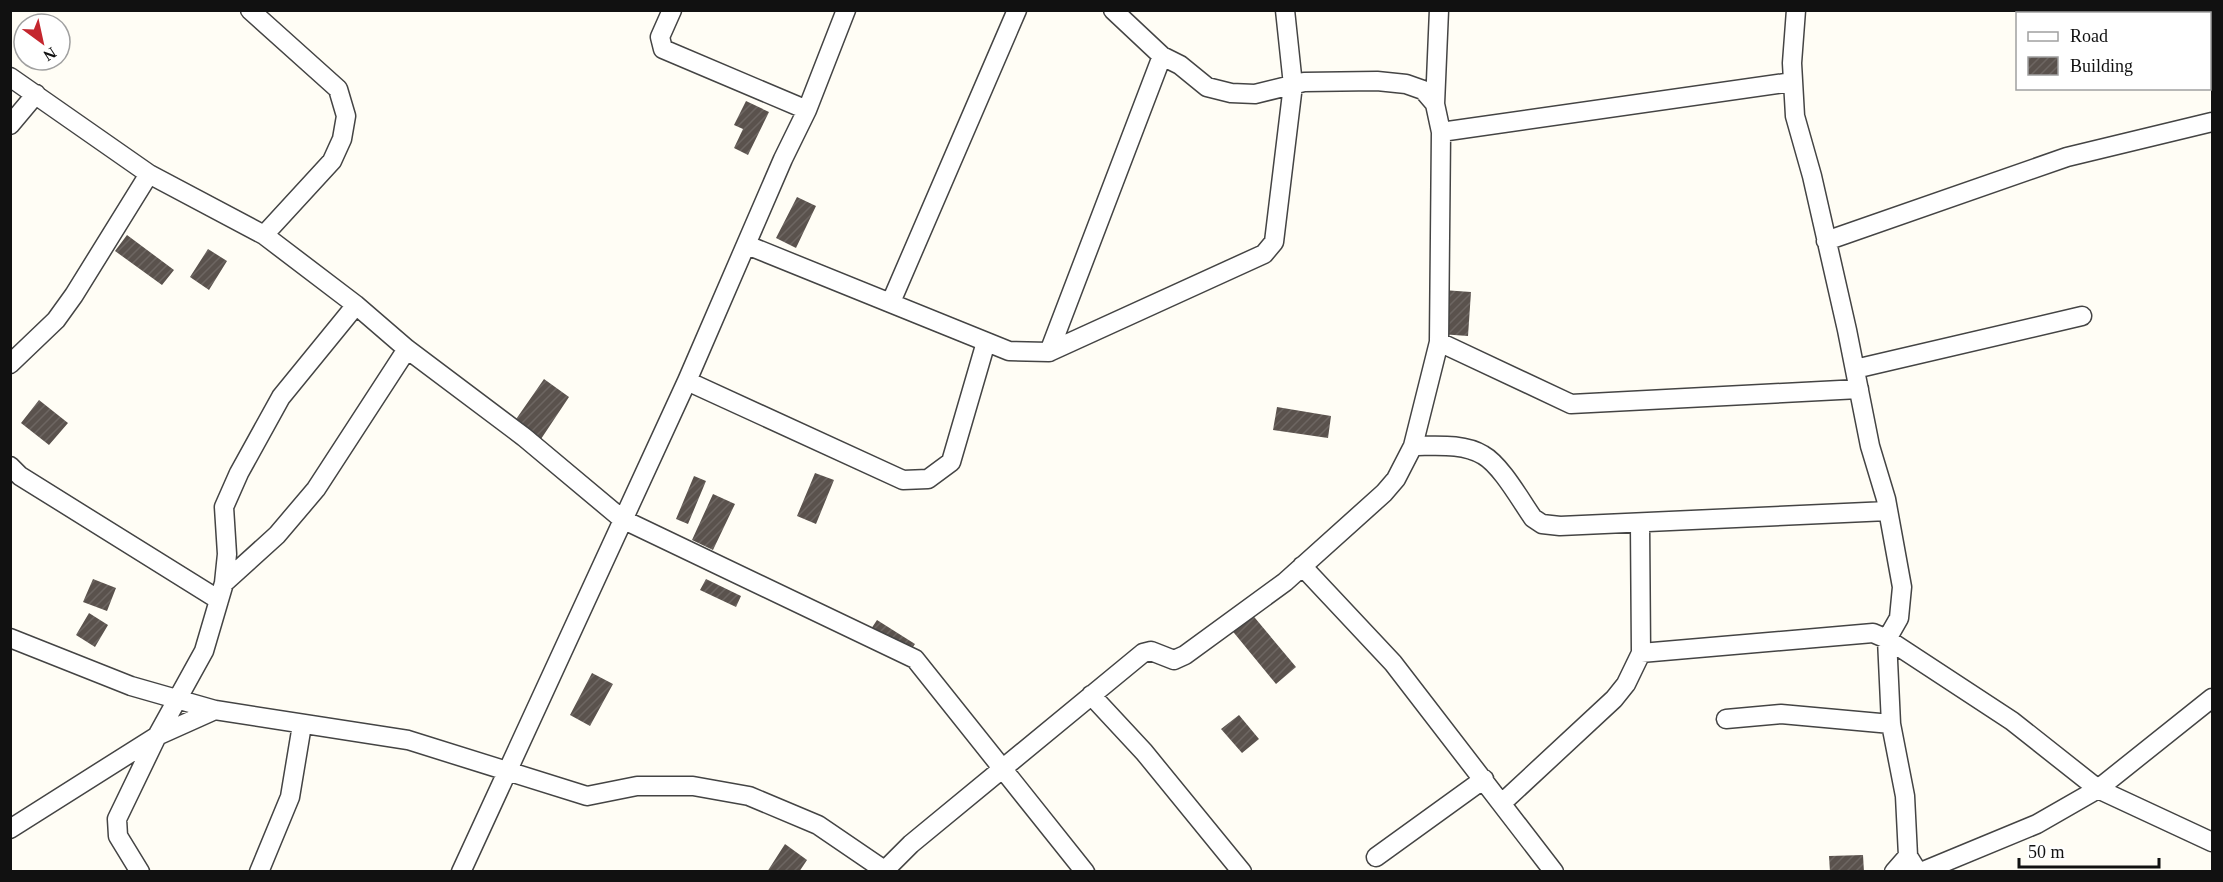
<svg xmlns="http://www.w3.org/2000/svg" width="2223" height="882" font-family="Georgia,serif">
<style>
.building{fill:url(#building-hatch)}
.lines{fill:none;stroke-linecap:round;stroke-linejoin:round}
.minor-casing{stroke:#444;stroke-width:21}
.minor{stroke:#fff;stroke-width:18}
</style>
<defs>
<pattern id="building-hatch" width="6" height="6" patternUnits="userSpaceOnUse" patternTransform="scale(1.5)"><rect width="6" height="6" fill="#5a524d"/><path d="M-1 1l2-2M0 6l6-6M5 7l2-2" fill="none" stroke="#6d6662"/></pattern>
</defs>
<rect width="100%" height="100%" fill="#fffdf5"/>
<path class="building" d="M 746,101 L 769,112 L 748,155 L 734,148 L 743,129 L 734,125 Z
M 797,197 L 816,206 L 796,248 L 776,238 Z
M 127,235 L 174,270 L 162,285 L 115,251 Z
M 208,249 L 227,261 L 209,290 L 190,277 Z
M 1443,290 L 1471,292 L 1468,336 L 1440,334 Z
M 544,379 L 569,397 L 539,442 L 512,425 Z
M 39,400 L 68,423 L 49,445 L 21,423 Z
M 1277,407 L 1331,416 L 1328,438 L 1273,430 Z
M 815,473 L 834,480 L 816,524 L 797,516 Z
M 694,476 L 706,481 L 688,524 L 676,519 Z
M 713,494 L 735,504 L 713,550 L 692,540 Z
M 93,579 L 116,588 L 107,611 L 83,602 Z
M 706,579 L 741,596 L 736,607 L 700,590 Z
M 1250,612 L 1296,667 L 1276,684 L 1230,628 Z
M 89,613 L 108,625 L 95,647 L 76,635 Z
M 877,620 L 915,644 L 908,654 L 871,629 Z
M 592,673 L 613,684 L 590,726 L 570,715 Z
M 1239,715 L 1259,739 L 1242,753 L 1221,729 Z
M 785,844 L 807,860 L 799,872 L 767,872 Z
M 1863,855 L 1864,872 L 1830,872 L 1829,856 Z"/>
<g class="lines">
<g class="minor-casing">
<path id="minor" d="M 250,10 L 338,89 L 346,116 L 342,139 L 332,161 L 264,235
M 672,10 L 660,37 L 663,49 L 807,110
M 1113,10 L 1162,56 L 1180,65 L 1207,87 L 1231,93 L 1255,94 L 1304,82 L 1377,81 L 1406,84 L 1423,90 L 1435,104
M 1796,10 L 1792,63 L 1795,116 L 1812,176 L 1847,330 L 1870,446 L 1886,499 L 1902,587 L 1899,618 L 1887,639 L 1891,724 L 1905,796 L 1908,856 L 1918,872
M 10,77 L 149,174 L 264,235 L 356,305 L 407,349 L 524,437 L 622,519 L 915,659 L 1085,872
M 10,125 L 36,94
M 1441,132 L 1792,82
M 1826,241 L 2067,157 L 2212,122
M 747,245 L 1009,351 L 1049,352 L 1162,56
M 891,302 L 1017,10
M 1439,342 L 1571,404 L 1859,389
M 1049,352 L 1264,254 L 1274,242 L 1293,85 L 1285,10
M 10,364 L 56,320 L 74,295 L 149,174
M 1855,369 L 2082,316
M 687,381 L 903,480 L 928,479 L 951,462 L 986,342
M 1413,446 C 1436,446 1463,443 1483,455 C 1501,465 1521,501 1533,518 L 1542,524 L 1560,526 L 1888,511
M 10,466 L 20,476 L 219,600
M 1302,566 L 1393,663 L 1554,872
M 224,583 L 277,535 L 316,489 L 407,349
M 10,638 L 131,686 L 215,710 L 408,740 L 587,796 L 637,786 L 693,786 L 749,796 L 818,825 L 887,872
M 1641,653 L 1873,633 L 1887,639 L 2012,721 L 2098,789 L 2212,842
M 1091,695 L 1144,752 L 1242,872
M 1726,719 L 1781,714 L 1891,724
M 1502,803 L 1614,699 L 1626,684 L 1641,653 L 1640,524
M 10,829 L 157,736 L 215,710
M 1376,857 L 1484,779
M 885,870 L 911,844 L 1143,653 L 1151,651 L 1174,660 L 1185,655 L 1285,582 L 1384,493 L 1396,479 L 1413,446 L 1439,342 L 1441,132 L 1435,104 L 1439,10
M 140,872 L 118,836 L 117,819 L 157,736 L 204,651 L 224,583 L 227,554 L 224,507 L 239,473 L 281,397 L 356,305
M 259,872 L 290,797 L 302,725
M 461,872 L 687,381 L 783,159 L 807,110 L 846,10
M 1894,872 L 1908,856
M 1921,872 L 2037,824 L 2098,789 L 2212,698"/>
</g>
<use href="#minor" class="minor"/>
</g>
<rect width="2223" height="882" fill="none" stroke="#111111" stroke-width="24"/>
<rect x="2016" y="12" width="195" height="78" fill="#ffffff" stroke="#a0a0a0" stroke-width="1.5"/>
<rect x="2028" y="32" width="30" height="9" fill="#ffffff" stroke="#a0a0a0" stroke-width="1.5"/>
<text x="2070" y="42" font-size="18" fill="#111111">Road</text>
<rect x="2028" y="57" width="30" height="18" fill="url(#building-hatch)" stroke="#a0a0a0" stroke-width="1.5"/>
<text x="2070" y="72" font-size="18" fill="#111111">Building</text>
<g transform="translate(42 42) rotate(147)"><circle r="28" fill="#ffffff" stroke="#a0a0a0" stroke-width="1.5"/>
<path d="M0-4.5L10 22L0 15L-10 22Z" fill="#c4262e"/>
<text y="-9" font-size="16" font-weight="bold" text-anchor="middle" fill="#111111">N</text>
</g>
<path d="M2019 858v9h140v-9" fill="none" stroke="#111111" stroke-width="3"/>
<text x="2028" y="858" font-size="18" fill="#111111" stroke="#ffffff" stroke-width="4.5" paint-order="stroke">50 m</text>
</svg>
